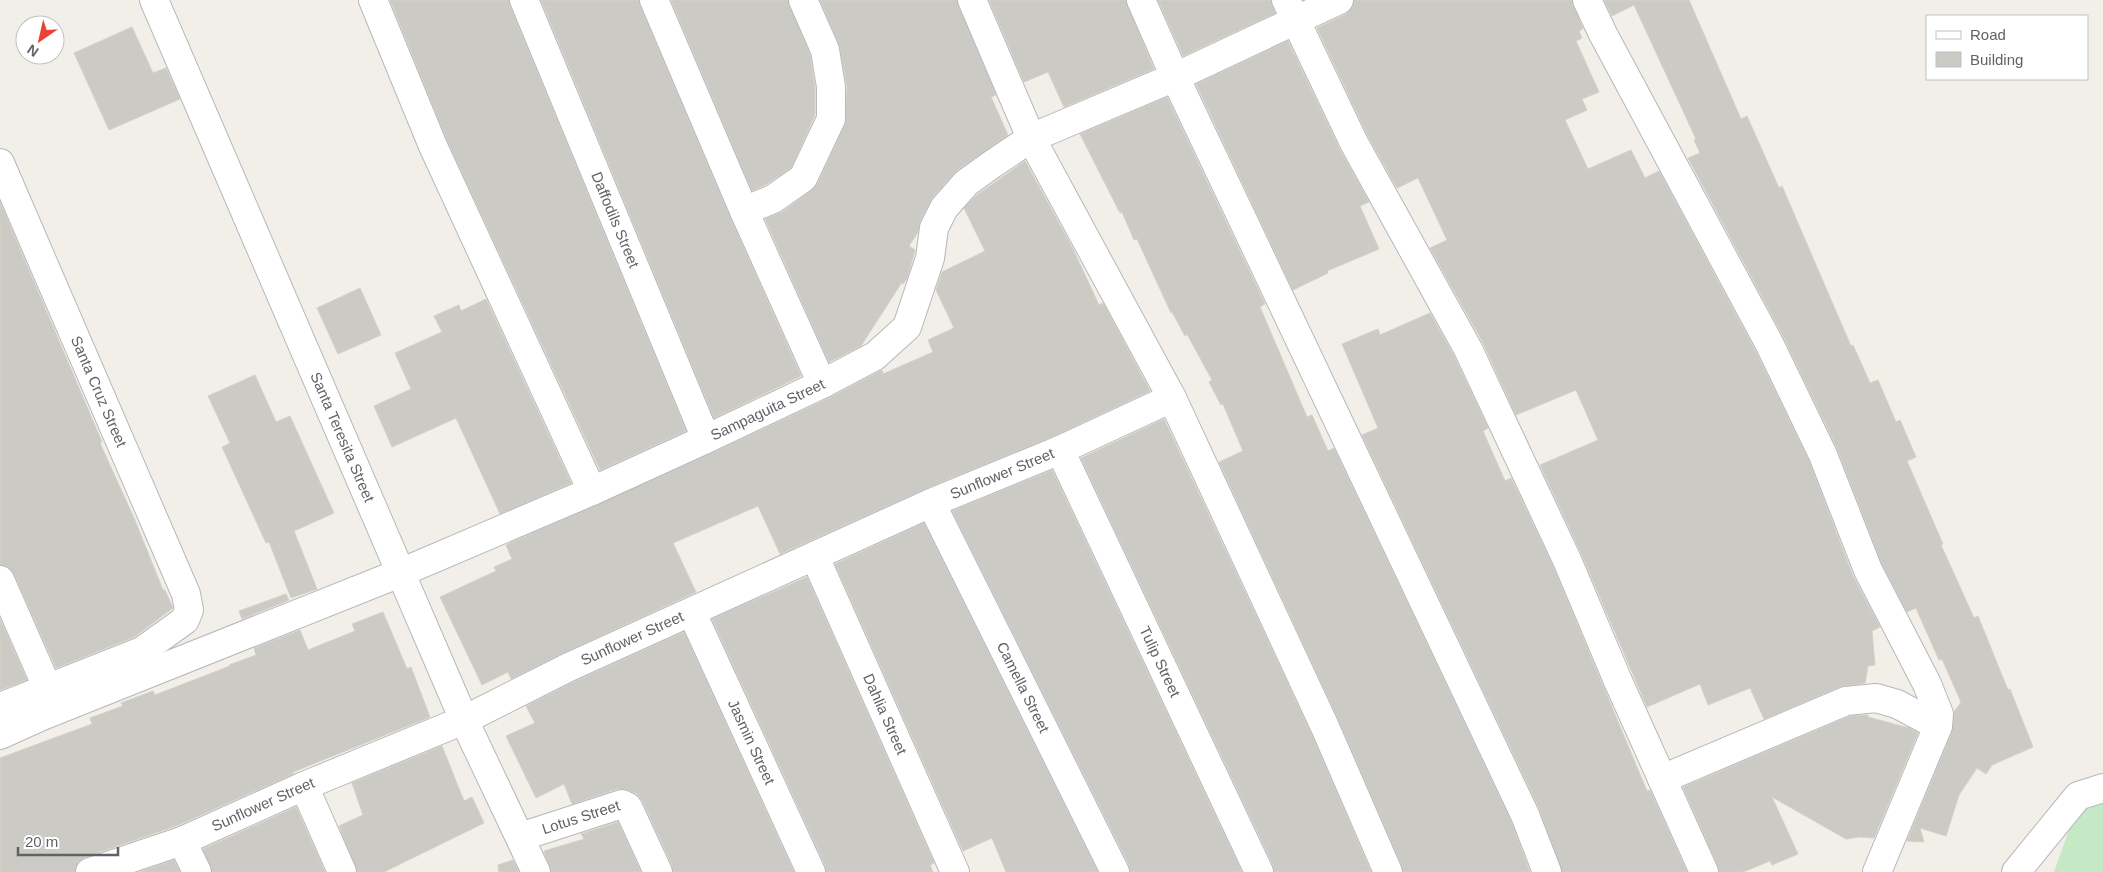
<svg xmlns="http://www.w3.org/2000/svg" width="2103" height="872" font-family="Helvetica,sans-serif">
<style>
.green{fill:#c5e8c5}
.building{fill:#cccac5;stroke:#d6d1c6}
.lines{fill:none;stroke-linecap:round;stroke-linejoin:round}
.minor-casing{stroke:#b5b8bc;stroke-width:30}
.minor{stroke:#fff;stroke-width:28}
.labels{text-anchor:middle;stroke-width:4.5;stroke-linejoin:round;paint-order:stroke}
.street-label{font-size:15px;fill:#5f6368;stroke:#fff}
</style>
<rect width="100%" height="100%" fill="#f1efe8"/>
<path class="green" d="M 2103,795 L 2103,872 L 2054,872 L 2079,802 Z"/>
<path class="building" d="M 390,0 L 509,0 L 510,6 L 686,431 L 600,470 L 447,140 Z
M 541,0 L 639,0 L 640,6 L 730,217 L 801,376 L 714,418 Z
M 671,0 L 788,0 L 810,54 L 815,88 L 815,115 L 791,168 L 765,185 L 752,191 Z
M 820,0 L 957,0 L 996,95 L 991,97 L 1008,135 L 957,170 L 932,198 L 920,221 L 918,232 L 909,246 L 915,250 L 907,279 L 903,284 L 902,282 L 861,346 L 829,362 L 765,219 L 782,212 L 812,190 L 817,185 L 845,125 L 847,87 L 840,48 Z
M 989,0 L 1126,0 L 1154,69 L 1064,107 L 1048,72 L 1024,82 Z
M 1158,0 L 1271,0 L 1275,13 L 1183,56 Z
M 1354,0 L 1572,0 L 1583,29 L 1579,31 L 1582,38 L 1576,41 L 1599,92 L 1582,99 L 1587,110 L 1565,120 L 1588,169 L 1631,150 L 1645,178 L 1659,171 L 1756,352 L 1809,461 L 1853,576 L 1880,627 L 1872,631 L 1875,665 L 1868,666 L 1865,683 L 1840,687 L 1764,719 L 1750,688 L 1708,705 L 1700,684 L 1647,707 L 1581,553 L 1540,465 L 1598,440 L 1576,390 L 1516,415 L 1482,341 L 1430,248 L 1447,240 L 1418,178 L 1397,188 L 1368,136 L 1317,28 L 1346,14 L 1352,8 Z
M 1604,0 L 1689,0 L 1741,119 L 1747,116 L 1779,188 L 1782,186 L 1851,346 L 1853,345 L 1870,383 L 1878,380 L 1896,422 L 1900,420 L 1916,457 L 1907,461 L 1943,544 L 1941,545 L 1974,618 L 1978,616 L 2008,690 L 2010,689 L 2033,747 L 1992,765 L 1986,774 L 1977,768 L 1959,795 L 1946,836 L 1920,828 L 1924,842 L 1907,841 L 1952,732 L 1954,712 L 1961,702 L 1942,659 L 1939,660 L 1916,608 L 1907,612 L 1882,564 L 1837,448 L 1784,338 L 1688,158 L 1700,153 L 1694,140 L 1696,139 L 1634,5 L 1612,16 Z
M 132,27 L 153,73 L 166,68 L 180,99 L 109,130 L 74,53 Z
M 1288,41 L 1340,150 L 1369,202 L 1360,206 L 1379,249 L 1327,271 L 1328,273 L 1293,290 L 1196,84 Z
M 1167,97 L 1265,304 L 1260,307 L 1307,417 L 1312,415 L 1328,451 L 1334,448 L 1511,821 L 1530,872 L 1403,872 L 1402,866 L 1339,721 L 1219,462 L 1243,451 L 1223,404 L 1221,405 L 1209,382 L 1212,380 L 1187,334 L 1185,336 L 1172,312 L 1171,313 L 1137,239 L 1134,240 L 1122,212 L 1120,213 L 1080,134 Z
M 1025,161 L 1073,249 L 1099,305 L 1103,303 L 1150,391 L 1054,436 L 925,489 L 780,554 L 758,506 L 673,543 L 696,592 L 563,653 L 511,679 L 508,672 L 482,685 L 440,597 L 496,571 L 494,567 L 512,559 L 506,545 L 712,453 L 829,398 L 882,370 L 883,374 L 933,352 L 928,340 L 954,328 L 936,290 L 942,272 L 985,251 L 964,208 L 977,195 Z
M 0,202 L 102,442 L 100,443 L 134,518 L 163,590 L 165,590 L 173,608 L 134,637 L 56,668 L 14,574 L 9,567 L 0,565 Z
M 360,288 L 381,335 L 338,354 L 317,308 Z
M 486,299 L 571,483 L 500,514 L 456,418 L 392,447 L 374,406 L 411,389 L 395,353 L 442,332 L 434,316 L 459,305 L 461,311 Z
M 1430,313 L 1454,356 L 1488,428 L 1483,431 L 1505,481 L 1511,478 L 1553,566 L 1647,791 L 1650,790 L 1687,872 L 1562,872 L 1539,808 L 1362,435 L 1378,428 L 1342,344 L 1378,329 L 1380,335 Z
M 255,375 L 276,422 L 290,416 L 334,513 L 294,531 L 317,589 L 291,598 L 269,542 L 266,543 L 222,447 L 230,443 L 208,396 Z
M 1164,419 L 1311,733 L 1371,872 L 1274,872 L 1273,865 L 1081,458 Z
M 1052,470 L 1242,872 L 1130,872 L 1129,865 L 952,511 Z
M 924,523 L 1098,872 L 1006,872 L 992,838 L 963,851 L 835,564 Z
M 807,577 L 934,863 L 930,865 L 933,872 L 826,872 L 825,865 L 712,619 Z
M 286,594 L 289,600 L 242,619 L 239,611 Z
M 383,612 L 407,669 L 411,667 L 430,717 L 293,772 L 293,774 L 176,826 L 85,857 L 78,862 L 75,872 L 0,872 L 0,758 L 92,724 L 90,718 L 123,706 L 121,703 L 153,691 L 155,695 L 230,666 L 229,665 L 256,655 L 254,648 L 300,630 L 308,650 L 355,631 L 352,624 Z
M 0,619 L 27,680 L 0,690 Z
M 684,632 L 794,872 L 673,872 L 672,865 L 642,800 L 636,793 L 628,790 L 617,789 L 572,804 L 564,784 L 536,798 L 506,736 L 535,723 L 526,706 L 576,681 Z
M 1868,715 L 1868,717 L 1909,728 L 1918,733 L 1874,838 L 1859,837 L 1846,839 L 1772,797 L 1798,854 L 1772,865 L 1770,861 L 1743,872 L 1719,872 L 1718,866 L 1683,787 L 1850,716 Z
M 442,746 L 464,801 L 472,797 L 484,823 L 384,872 L 357,872 L 339,826 L 363,815 L 352,783 Z
M 296,807 L 325,872 L 212,872 L 203,849 Z
M 618,822 L 641,872 L 551,872 L 544,851 L 584,839 L 581,834 Z
M 174,860 L 180,872 L 139,872 Z
M 513,860 L 519,872 L 499,872 L 498,865 Z"/>
<g class="lines">
<g class="minor-casing">
<g id="minor">
<path id="s1" d="M 154,0 L 464,720 L 536,872"/>
<path d="M 373,0 L 433,146 L 592,491"/>
<path id="s2" d="M 524,0 L 706,439"/>
<path d="M 654,0 L 744,211 L 822,384"/>
<path d="M 972,0 L 1031,138 L 1172,398 L 1325,727 L 1388,872"/>
<path d="M 1141,0 L 1175,77 L 1525,815 L 1547,872"/>
<path d="M 1286,0 L 1354,143 L 1468,349 L 1567,560 L 1618,681 L 1704,872"/>
<path d="M 1587,0 L 1603,34 L 1770,345 L 1823,455 L 1868,570 L 1927,684 L 1939,714 L 1938,726 L 1877,872"/>
<path id="s3" d="M 0,163 L 186,594 L 189,610 L 185,620 L 142,651 L 0,707"/>
<path d="M 744,211 L 773,199 L 803,178 L 831,119 L 831,87 L 825,50 L 803,0"/>
<path id="s4" d="M 1060,450 L 1259,872"/>
<path id="s5" d="M 931,503 L 1115,872"/>
<path id="s6" d="M 815,557 L 955,872"/>
<path d="M 0,580 L 47,687"/>
<path id="s7" d="M 692,613 L 811,872"/>
<path id="s8" d="M 0,735 L 42,716 L 400,573 L 592,491 L 706,439 L 822,384 L 875,356 L 907,327 L 930,258 L 934,228 L 944,208 L 966,183 L 991,165 L 1031,138 L 1175,77 L 1339,0"/>
<path d="M 1662,779 L 1846,701 L 1876,698 L 1897,704 L 1938,726"/>
<path d="M 304,786 L 342,872"/>
<path id="s9" d="M 520,837 L 622,804 L 628,807 L 658,872"/>
<path d="M 182,841 L 197,872"/>
<path id="s10" d="M 90,872 L 182,841 L 304,786 L 464,720 L 569,667 L 931,503 L 1060,450 L 1172,398"/>
<path d="M 2016,872 L 2078,796 L 2103,788"/>
</g>
</g>
<use href="#minor" class="minor"/>
</g>
<g class="labels">
<g class="street-label">
<text dy="5" stroke="none"><textPath href="#s2" startOffset="238">Daffodils Street</textPath></text>
<text dy="5" stroke="none"><textPath href="#s3" startOffset="249">Santa Cruz Street</textPath></text>
<text dy="5" stroke="none"><textPath href="#s8" startOffset="834">Sampaguita Street</textPath></text>
<text dy="5" stroke="none"><textPath href="#s1" startOffset="476">Santa Teresita Street</textPath></text>
<text dy="5" stroke="none"><textPath href="#s10" startOffset="996">Sunflower Street</textPath></text>
<text dy="5" stroke="none"><textPath href="#s10" startOffset="591">Sunflower Street</textPath></text>
<text dy="5" stroke="none"><textPath href="#s4" startOffset="234">Tulip Street</textPath></text>
<text dy="5" stroke="none"><textPath href="#s5" startOffset="206">Camella Street</textPath></text>
<text dy="5" stroke="none"><textPath href="#s6" startOffset="172">Dahlia Street</textPath></text>
<text dy="5" stroke="none"><textPath href="#s7" startOffset="142">Jasmin Street</textPath></text>
<text dy="5" stroke="none"><textPath href="#s10" startOffset="186">Sunflower Street</textPath></text>
<text dy="5" stroke="none"><textPath href="#s9" startOffset="64">Lotus Street</textPath></text>
</g>
</g>
<rect x="1926" y="15" width="162" height="65" fill="#ffffff" stroke="#bfc1c3"/>
<rect x="1936" y="31" width="25" height="8" fill="#ffffff" stroke="#bfc1c3"/>
<text x="1970" y="40" font-size="15" fill="#5f6368">Road</text>
<rect x="1936" y="52" width="25" height="15" fill="#cccac5" stroke="#bfc1c3"/>
<text x="1970" y="65" font-size="15" fill="#5f6368">Building</text>
<g transform="translate(40 40) rotate(214)"><circle r="24" fill="#ffffff" stroke="#bfc1c3"/>
<path d="M0-4L9 19L0 12L-9 19Z" fill="#ea4335"/>
<text y="-8" font-size="14" font-weight="bold" text-anchor="middle" fill="#5f6368">N</text>
</g>
<path d="M18 847v8h100v-8" fill="none" stroke="#5f6368" stroke-width="2.5"/>
<text x="25" y="847" font-size="15" fill="#5f6368" stroke="#ffffff" stroke-width="4" paint-order="stroke">20 m</text>
</svg>
